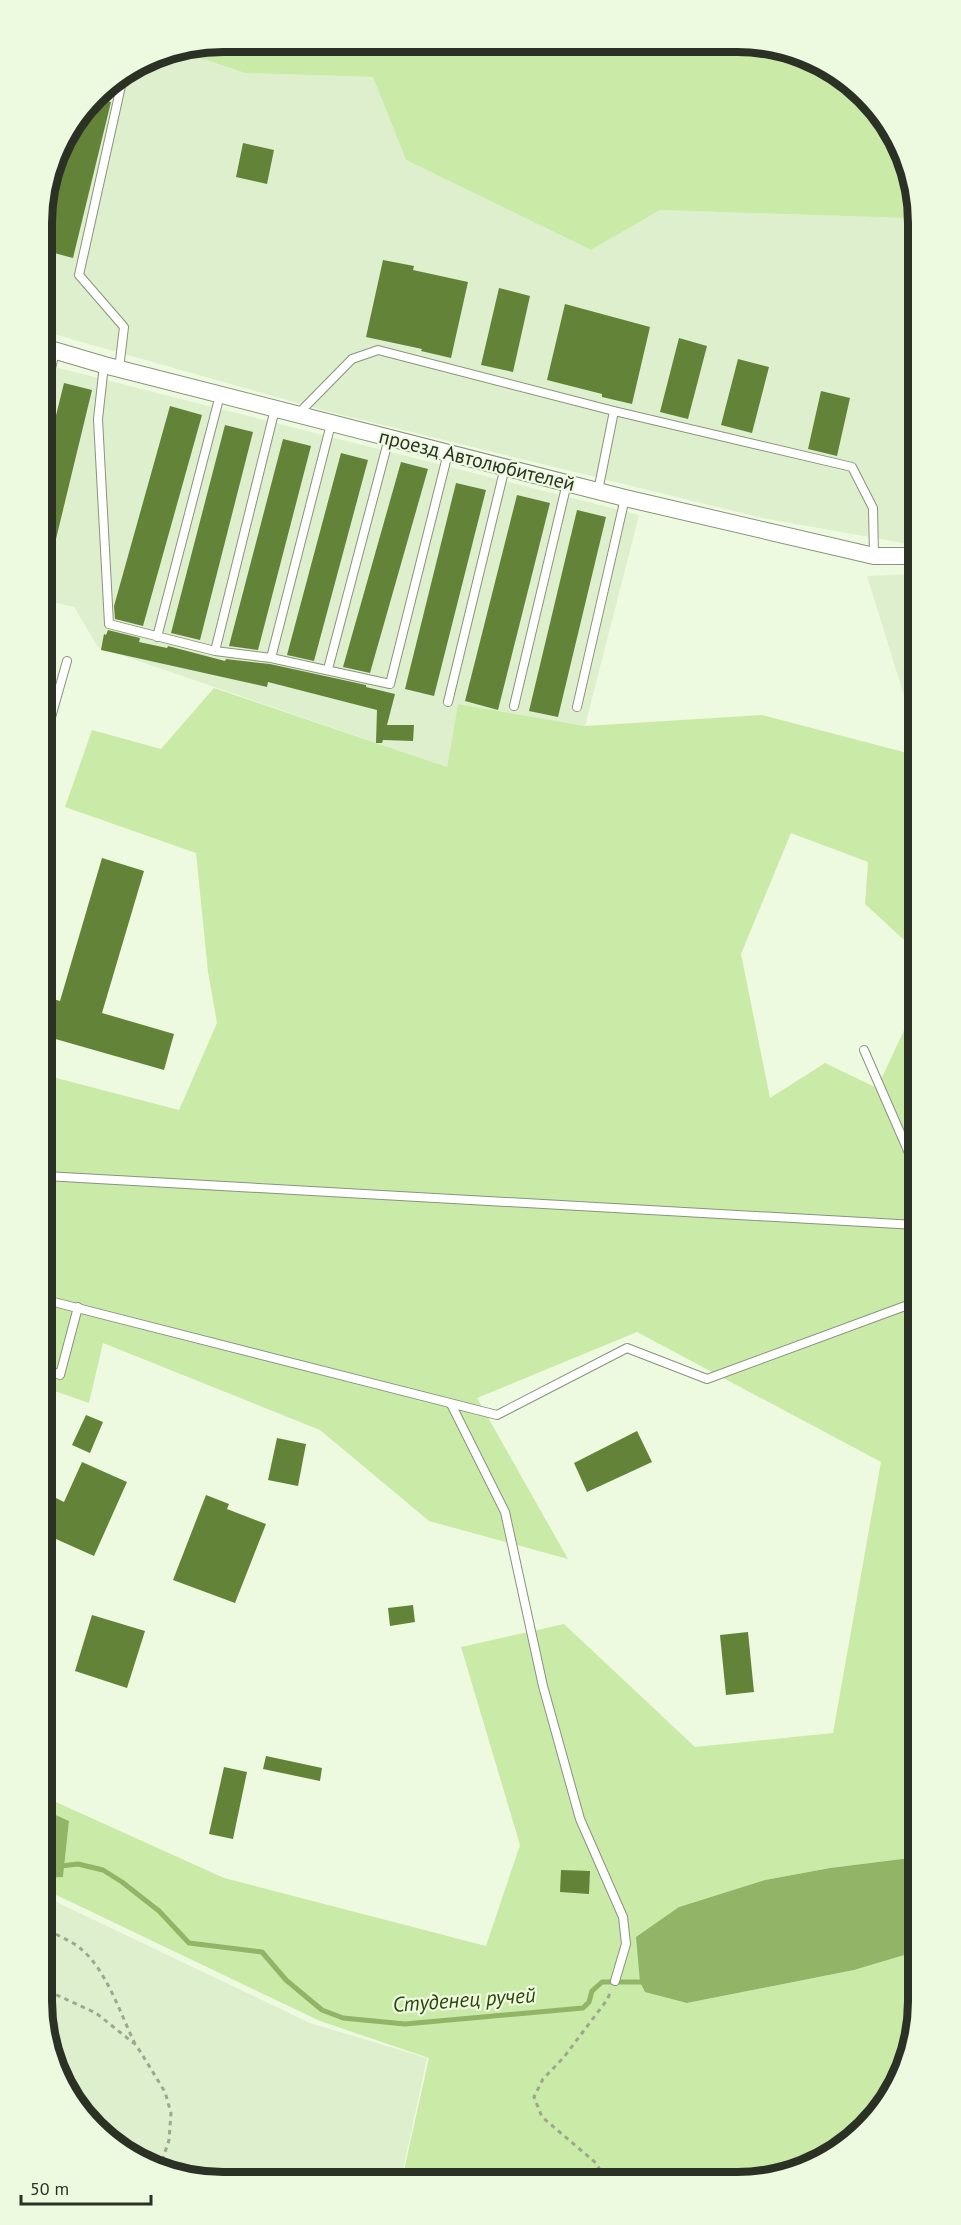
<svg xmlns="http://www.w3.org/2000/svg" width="961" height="2225" font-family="'PT Sans',sans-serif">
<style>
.built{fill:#deefcd}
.green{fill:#caeaa8}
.water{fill:#91b467}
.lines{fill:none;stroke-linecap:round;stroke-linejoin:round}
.stream{stroke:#91b467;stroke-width:5}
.building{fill:#638438}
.service-casing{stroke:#88947b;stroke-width:10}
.minor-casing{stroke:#88947b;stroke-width:18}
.path{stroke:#9da792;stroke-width:3;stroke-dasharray:4.5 4.5;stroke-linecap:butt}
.service{stroke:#fff;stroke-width:8}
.minor{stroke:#fff;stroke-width:16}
.labels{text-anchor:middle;stroke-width:4.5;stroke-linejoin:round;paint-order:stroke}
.street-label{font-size:20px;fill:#2c3126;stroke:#edfadf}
.water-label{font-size:21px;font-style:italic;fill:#2e440b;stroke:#edfadf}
.rim{fill:none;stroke:#2c3126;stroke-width:8}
</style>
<rect width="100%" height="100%" fill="#edfadf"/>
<path class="built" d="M 180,51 L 245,73 L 373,77 L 406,160 L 591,250 L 660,210 L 904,218 L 913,306 L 914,545 L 762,518 L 326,411 L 43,331 L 42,211 L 61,144 L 104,87 L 154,56 Z
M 43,364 L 639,515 L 585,726 L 458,704 L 447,767 L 98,647 L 74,607 L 44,600 Z
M 914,574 L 915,731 L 867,576 Z
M 48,1898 L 310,2023 L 427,2058 L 401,2179 L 189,2180 L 143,2164 L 95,2130 L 48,2048 Z"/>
<path class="green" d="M 224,42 L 772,45 L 818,61 L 866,95 L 896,147 L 904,218 L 660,210 L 591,250 L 406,160 L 373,77 L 245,73 L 180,51 Z
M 214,688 L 447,767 L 458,704 L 585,726 L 762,715 L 915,755 L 915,950 L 865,904 L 868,862 L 791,833 L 741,954 L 770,1098 L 825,1063 L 877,1088 L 915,1007 L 918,1857 L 830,1868 L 765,1880 L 679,1907 L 687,2003 L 854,1970 L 918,1951 L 919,2013 L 909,2060 L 881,2112 L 838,2153 L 784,2177 L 402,2179 L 429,2058 L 320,2021 L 48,1891 L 48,1878 L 63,1877 L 69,1821 L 47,1811 L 47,1798 L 224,1878 L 486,1946 L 520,1845 L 461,1647 L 564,1624 L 695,1747 L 833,1733 L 881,1462 L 637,1332 L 477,1398 L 568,1559 L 429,1521 L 320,1430 L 103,1343 L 89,1403 L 46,1388 L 45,1075 L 179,1110 L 217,1023 L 208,972 L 196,853 L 65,807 L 92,730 L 161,749 Z"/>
<path class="water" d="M 47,1811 L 69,1821 L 63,1877 L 48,1878 Z
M 918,1857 L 918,1951 L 854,1970 L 687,2003 L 645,1992 L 640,1982 L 636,1937 L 679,1907 L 765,1880 L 830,1868 Z"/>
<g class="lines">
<path class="stream" d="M 61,1866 L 78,1864 L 103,1870 L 122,1882 L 159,1911 L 189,1943 L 262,1952 L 286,1980 L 322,2010 L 343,2018 L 405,2024 L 583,2008 L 589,2002 L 592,1991 L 602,1982 L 647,1982"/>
</g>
<path class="building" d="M 95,98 L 111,102 L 73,258 L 43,250 L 42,230 L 67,136 Z
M 243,143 L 274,150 L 267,184 L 236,177 Z
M 383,260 L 414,266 L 413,270 L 468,282 L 451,358 L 421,351 L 422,349 L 366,337 Z
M 499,288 L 530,296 L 513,372 L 481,365 Z
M 565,304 L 650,327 L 632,404 L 602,397 L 602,394 L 547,380 Z
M 679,338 L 707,346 L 688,419 L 660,412 Z
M 738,359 L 769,367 L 752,433 L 721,425 Z
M 64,383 L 92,390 L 49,568 L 44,567 L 43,468 Z
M 821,391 L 850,398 L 837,456 L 808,449 Z
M 170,406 L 202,415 L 143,626 L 115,619 L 114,606 Z
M 225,425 L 253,432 L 200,640 L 171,633 Z
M 283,439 L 311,446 L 258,650 L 229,646 Z
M 341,453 L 368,460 L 314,661 L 287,655 Z
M 401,462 L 428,469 L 370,673 L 343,667 Z
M 456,483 L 486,490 L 434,696 L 405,689 Z
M 517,495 L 550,503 L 498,710 L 465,701 Z
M 577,510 L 606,517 L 558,717 L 529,711 Z
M 108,630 L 140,638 L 139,642 L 167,648 L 168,646 L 225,661 L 226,659 L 270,664 L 366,685 L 366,687 L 395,694 L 387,725 L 414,725 L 413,741 L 383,740 L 382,743 L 376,743 L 377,710 L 268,682 L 267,687 L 101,650 L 104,634 L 106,635 Z
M 102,858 L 144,871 L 102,1013 L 174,1034 L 164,1070 L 45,1036 L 45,1026 L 53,999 L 60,1001 Z
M 86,1415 L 103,1422 L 90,1453 L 72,1445 Z
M 637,1431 L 652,1462 L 587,1492 L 574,1463 Z
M 277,1438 L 306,1444 L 298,1486 L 268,1480 Z
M 82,1462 L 127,1482 L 94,1556 L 47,1535 L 46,1493 L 64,1502 Z
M 206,1495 L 229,1504 L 227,1509 L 266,1524 L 235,1603 L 173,1580 Z
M 413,1605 L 415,1622 L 390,1626 L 388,1608 Z
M 92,1615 L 145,1631 L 127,1688 L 75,1671 Z
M 748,1632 L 754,1692 L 726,1695 L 720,1635 Z
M 266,1756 L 322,1768 L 320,1781 L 263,1769 Z
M 224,1767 L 247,1772 L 233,1839 L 209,1834 Z
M 561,1870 L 590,1871 L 589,1894 L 560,1892 Z"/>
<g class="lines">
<g class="service-casing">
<path id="service" d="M 111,83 L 121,86 L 79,275 L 124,327 L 119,369
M 104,365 L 98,419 L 109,624 L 215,651 L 271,658 L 390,684 L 448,453
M 43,403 L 55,351
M 297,415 L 352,359 L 378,350 L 614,411 L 852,467 L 873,508 L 874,556
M 598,491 L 614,411
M 157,637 L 220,395
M 215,651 L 275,409
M 271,658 L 331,424
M 328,669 L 389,438
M 448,702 L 505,467
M 514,706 L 567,483
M 577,707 L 625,498
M 44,742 L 67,661
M 864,1050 L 916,1169
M 45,1176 L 916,1225
M 46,1300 L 497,1415 L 627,1348 L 707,1379 L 916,1302
M 46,1369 L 60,1375 L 78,1307
M 451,1404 L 505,1512 L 543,1686 L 580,1819 L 623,1917 L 626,1944 L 615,1981"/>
</g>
<g class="minor-casing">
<path id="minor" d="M 43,347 L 104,365 L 625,498 L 874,556 L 914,556"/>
</g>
<path class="path" d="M 48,1930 C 58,1936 72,1941 81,1949 C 106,1969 121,2015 135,2044
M 48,1991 L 96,2013 L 136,2045 L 143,2056 L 165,2092 L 171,2113 L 169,2140 L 159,2170
M 605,2178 L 596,2163 L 542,2117 L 534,2097 L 543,2079 L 564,2057 L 607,2000 L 611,1991"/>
<use href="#service" class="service"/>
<use href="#minor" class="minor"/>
</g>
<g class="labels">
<g class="street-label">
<text transform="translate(477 460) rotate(14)" y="7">проезд Автолюбителей</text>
</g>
<g class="water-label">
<text transform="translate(464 2000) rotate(-4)" y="7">Студенец ручей</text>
</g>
</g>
<path d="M0 0H961V2225H0ZM223 52H737A171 171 0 0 1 908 223V2001A171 171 0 0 1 737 2172H223A171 171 0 0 1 52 2001V223A171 171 0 0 1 223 52Z" fill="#edfadf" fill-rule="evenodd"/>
<path class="rim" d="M223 52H737A171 171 0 0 1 908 223V2001A171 171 0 0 1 737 2172H223A171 171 0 0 1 52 2001V223A171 171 0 0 1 223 52Z"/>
<path d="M21 2195v9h130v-9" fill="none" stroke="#2c3126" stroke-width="3"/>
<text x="30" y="2195" font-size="18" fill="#2c3126" stroke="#edfadf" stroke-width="4.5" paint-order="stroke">50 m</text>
</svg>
